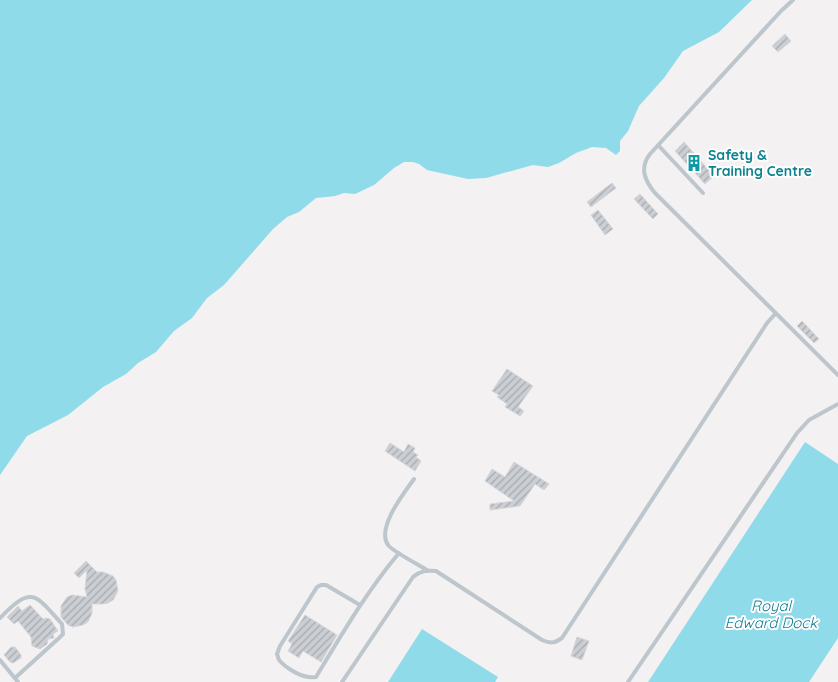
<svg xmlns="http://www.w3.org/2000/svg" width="838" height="682" font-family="Quicksand,sans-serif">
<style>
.water{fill:#90dbea}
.building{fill:url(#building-hatch);stroke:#d5d7dc}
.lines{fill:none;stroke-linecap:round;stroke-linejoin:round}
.lane{stroke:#bdc6cd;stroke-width:4}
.labels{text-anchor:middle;stroke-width:4;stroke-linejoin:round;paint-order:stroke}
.culture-label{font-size:14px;font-weight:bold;fill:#0d838f;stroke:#fff;text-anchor:start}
.water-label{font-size:15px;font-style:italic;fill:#117d92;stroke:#fff}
</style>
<defs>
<pattern id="building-hatch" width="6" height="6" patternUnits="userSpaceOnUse" patternTransform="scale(1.25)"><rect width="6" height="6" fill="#cbced3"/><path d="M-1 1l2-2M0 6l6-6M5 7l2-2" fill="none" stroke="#a7aaae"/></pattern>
</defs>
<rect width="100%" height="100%" fill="#f3f1f1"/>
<path class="water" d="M 0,0 L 752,0 L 719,32 L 683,51 L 664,78 L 639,106 L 628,131 L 620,141 L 620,151 L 616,155 L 606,148 L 592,147 L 576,153 L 559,163 L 548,167 L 533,165 L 486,178 L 468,179 L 427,170 L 419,164 L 413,162 L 404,162 L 394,168 L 374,185 L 355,194 L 344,193 L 335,196 L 316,198 L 299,212 L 287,217 L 273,229 L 224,285 L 207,298 L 192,318 L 174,331 L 156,352 L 138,363 L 126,374 L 103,387 L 68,415 L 27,436 L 0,475 Z
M 805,442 L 838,464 L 838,638 L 809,682 L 648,682 Z
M 422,629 L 498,677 L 495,682 L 388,682 Z"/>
<path class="building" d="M 785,34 L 791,41 L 778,52 L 772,46 Z
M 684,142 L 714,176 L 705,184 L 675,151 Z
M 612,183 L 616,188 L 591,207 L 587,202 Z
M 640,194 L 658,214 L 653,219 L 634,199 Z
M 598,210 L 613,229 L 605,235 L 591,215 Z
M 802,321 L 819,339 L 814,343 L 797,326 Z
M 507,369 L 533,386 L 518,407 L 524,411 L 520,416 L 505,407 L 507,404 L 497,397 L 499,395 L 492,391 Z
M 390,443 L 404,452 L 408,444 L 415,448 L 413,452 L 418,455 L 416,457 L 421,461 L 415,471 L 385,451 Z
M 514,462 L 549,484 L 544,490 L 535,484 L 520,506 L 490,510 L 490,504 L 514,501 L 485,481 L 492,469 L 505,477 Z
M 86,561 L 97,572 L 103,572 L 113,576 L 116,580 L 118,591 L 113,600 L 108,603 L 103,604 L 92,604 L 92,613 L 88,622 L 83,625 L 73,627 L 68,625 L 61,617 L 61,606 L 67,597 L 72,595 L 87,597 L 85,589 L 87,570 L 79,578 L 74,573 Z
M 30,605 L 43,619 L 46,618 L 50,619 L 58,631 L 53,634 L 54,638 L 48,639 L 47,644 L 40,649 L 32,646 L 31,637 L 18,621 L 14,624 L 7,617 L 18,606 L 22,611 Z
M 305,615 L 337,635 L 321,662 L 303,651 L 299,658 L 288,651 L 292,644 L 288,641 Z
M 577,637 L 589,641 L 582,660 L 571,656 Z
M 11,647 L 15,647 L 21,655 L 21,658 L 13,663 L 10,662 L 4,655 Z"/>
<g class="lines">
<path class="lane" d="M 793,0 L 781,11 L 650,154 C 639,168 645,181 655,193 L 838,375
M 658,145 L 703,193
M 414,479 C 404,493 376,528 388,545 C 392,551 419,565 427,570
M 360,605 L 326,585 L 321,585 L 317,587 L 280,646 L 277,654 L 279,660 C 287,669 303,679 316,677 C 342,634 367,591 399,553
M 0,618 C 32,585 35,594 62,624 L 63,634 L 59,638 L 15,678
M 0,660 L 18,682
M 342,682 L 413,577 C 420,571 426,570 436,571 L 542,640 C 551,644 555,643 562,638 L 767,323 L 776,313
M 628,682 L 797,433 L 809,420 L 838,404"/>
</g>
<defs>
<g id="building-bare" transform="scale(1.35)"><path d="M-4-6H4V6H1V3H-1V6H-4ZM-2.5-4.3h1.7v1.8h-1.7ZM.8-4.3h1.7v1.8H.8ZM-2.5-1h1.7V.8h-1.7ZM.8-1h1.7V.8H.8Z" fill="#0f9aa8" stroke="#fff" stroke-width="2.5" paint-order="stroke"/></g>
</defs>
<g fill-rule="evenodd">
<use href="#building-bare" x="694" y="163"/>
</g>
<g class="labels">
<g class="culture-label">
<text x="708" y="160">Safety &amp;<tspan x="708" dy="16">Training Centre</tspan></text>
</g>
<g class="water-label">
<text x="771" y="611">Royal<tspan x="771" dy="17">Edward Dock</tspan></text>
</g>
</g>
</svg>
